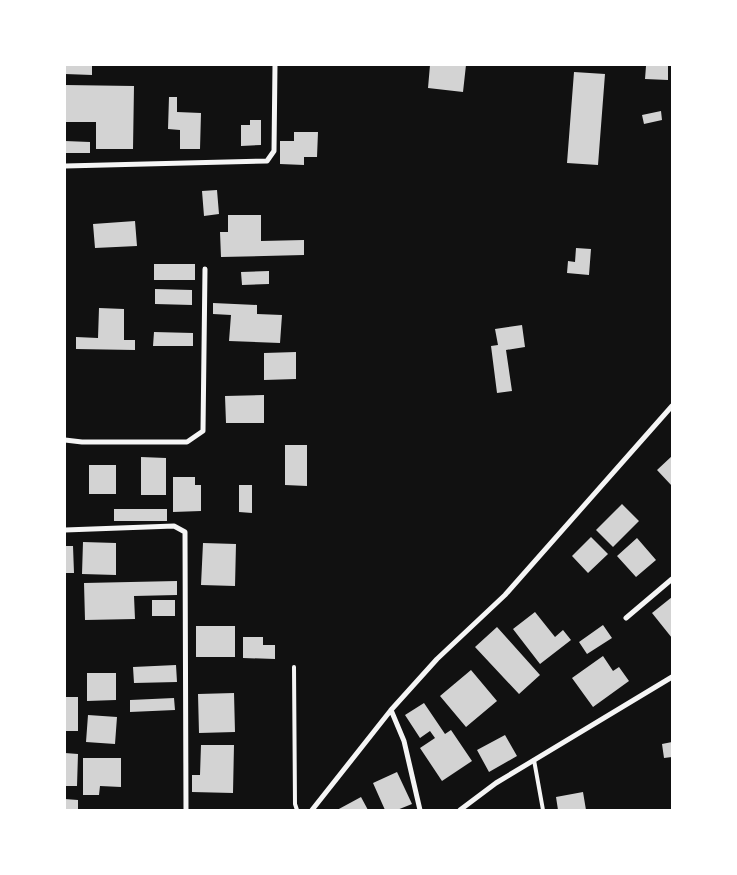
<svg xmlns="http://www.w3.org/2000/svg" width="737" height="875" font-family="Barlow,sans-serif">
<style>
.building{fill:#d3d3d3}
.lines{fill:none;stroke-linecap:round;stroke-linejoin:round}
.service{stroke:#f5f5f5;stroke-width:4}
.minor{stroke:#f5f5f5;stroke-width:5}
</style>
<rect width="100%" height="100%" fill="#111"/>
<path class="building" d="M 65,65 L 92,65 L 92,75 L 65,74 Z
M 430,65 L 466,65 L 463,92 L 428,88 Z
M 646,66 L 668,66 L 668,80 L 645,79 Z
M 574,72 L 605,74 L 598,165 L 567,163 Z
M 65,85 L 134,86 L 133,149 L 96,149 L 96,122 L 65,122 Z
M 169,97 L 177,97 L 177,112 L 201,113 L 200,149 L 180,149 L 180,130 L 168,129 Z
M 661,111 L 662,120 L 644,124 L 642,115 Z
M 250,120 L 261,120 L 261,145 L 241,146 L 241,125 L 250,125 Z
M 294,132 L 318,132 L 317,157 L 304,157 L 304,165 L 280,164 L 280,141 L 294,141 Z
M 65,141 L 90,142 L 90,153 L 65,153 Z
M 217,190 L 219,214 L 204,216 L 202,191 Z
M 228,215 L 261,215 L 261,241 L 304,240 L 304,255 L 221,257 L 220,232 L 228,232 Z
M 135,221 L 137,246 L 95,248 L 93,224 Z
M 576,248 L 591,249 L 589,275 L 567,273 L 568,261 L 575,262 Z
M 154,264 L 195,264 L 195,280 L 154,280 Z
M 269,271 L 269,284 L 242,285 L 241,272 Z
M 155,289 L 192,290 L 192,305 L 155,304 Z
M 213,303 L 257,305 L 257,314 L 282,315 L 280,343 L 229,341 L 231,315 L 213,314 Z
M 99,308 L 124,309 L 124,340 L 135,340 L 135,350 L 76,349 L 76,337 L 98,338 Z
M 522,325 L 525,347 L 506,350 L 512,391 L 497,393 L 491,346 L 498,345 L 495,329 Z
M 154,332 L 193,333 L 193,346 L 153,346 Z
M 296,352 L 296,379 L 264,380 L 264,353 Z
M 264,395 L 264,423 L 226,423 L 225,396 Z
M 285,445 L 307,445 L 307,486 L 285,485 Z
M 672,456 L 672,486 L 657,470 Z
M 141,457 L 166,458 L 166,495 L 141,495 Z
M 89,465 L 116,465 L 116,494 L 89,494 Z
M 173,477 L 195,477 L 195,485 L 201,485 L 201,511 L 173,512 Z
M 239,485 L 252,485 L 252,513 L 239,512 Z
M 622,504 L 639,521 L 613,547 L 596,530 Z
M 114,509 L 167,509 L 167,521 L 114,521 Z
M 591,537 L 608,554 L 588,573 L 572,556 Z
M 637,538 L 656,560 L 636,577 L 617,556 Z
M 83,542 L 116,543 L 116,575 L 82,574 Z
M 203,543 L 236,544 L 235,586 L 201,585 Z
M 65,546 L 73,546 L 74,573 L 65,573 Z
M 177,581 L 177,595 L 134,596 L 135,619 L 85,620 L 84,583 Z
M 672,597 L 672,638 L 652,613 Z
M 152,600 L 175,600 L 175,616 L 152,616 Z
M 535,612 L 555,637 L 563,630 L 571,640 L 540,664 L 513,629 Z
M 603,625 L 612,638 L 587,654 L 579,642 Z
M 196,626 L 235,626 L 235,657 L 196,657 Z
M 497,627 L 540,675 L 519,694 L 475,647 Z
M 243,637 L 263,637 L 263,645 L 275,645 L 275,659 L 243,658 Z
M 603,656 L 613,671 L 619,667 L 629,681 L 593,707 L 572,678 Z
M 176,665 L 177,682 L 134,683 L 133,667 Z
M 471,670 L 497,701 L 466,727 L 440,696 Z
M 87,673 L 116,673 L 116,700 L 87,701 Z
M 234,693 L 235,732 L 199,733 L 198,694 Z
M 65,697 L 78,697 L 78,731 L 65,731 Z
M 174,698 L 175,710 L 130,712 L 130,700 Z
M 424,703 L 445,734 L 451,730 L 472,761 L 442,781 L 420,748 L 435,738 L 430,731 L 420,738 L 405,715 Z
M 88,715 L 117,717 L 115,744 L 86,742 Z
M 505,735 L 517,756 L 489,772 L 477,750 Z
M 672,742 L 672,757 L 664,758 L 662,744 Z
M 201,745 L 234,745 L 233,793 L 192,792 L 192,775 L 200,775 Z
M 65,753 L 78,754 L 77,786 L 65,786 Z
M 83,758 L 121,758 L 121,787 L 100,786 L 99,795 L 83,795 Z
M 397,772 L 412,804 L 397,810 L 385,810 L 373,783 Z
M 583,792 L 586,810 L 558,810 L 556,797 Z
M 361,797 L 368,810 L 337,810 Z
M 65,799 L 78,800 L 78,810 L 65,810 Z"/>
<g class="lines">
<path class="service" d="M 294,667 L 295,804 L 297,810
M 534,760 L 543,810"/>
<path class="minor" d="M 65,166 L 267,161 L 274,151 L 275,65
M 65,440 L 82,442 L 187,442 L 203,431 L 205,269
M 65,530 L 174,526 L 185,532 L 186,810
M 626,618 L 672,579
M 391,710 L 404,741 L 420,810
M 312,810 L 391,710 L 437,659 L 505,595 L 672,406
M 460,810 L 496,783 L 672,677"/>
</g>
<rect width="737" height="875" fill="none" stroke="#ffffff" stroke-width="132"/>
</svg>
